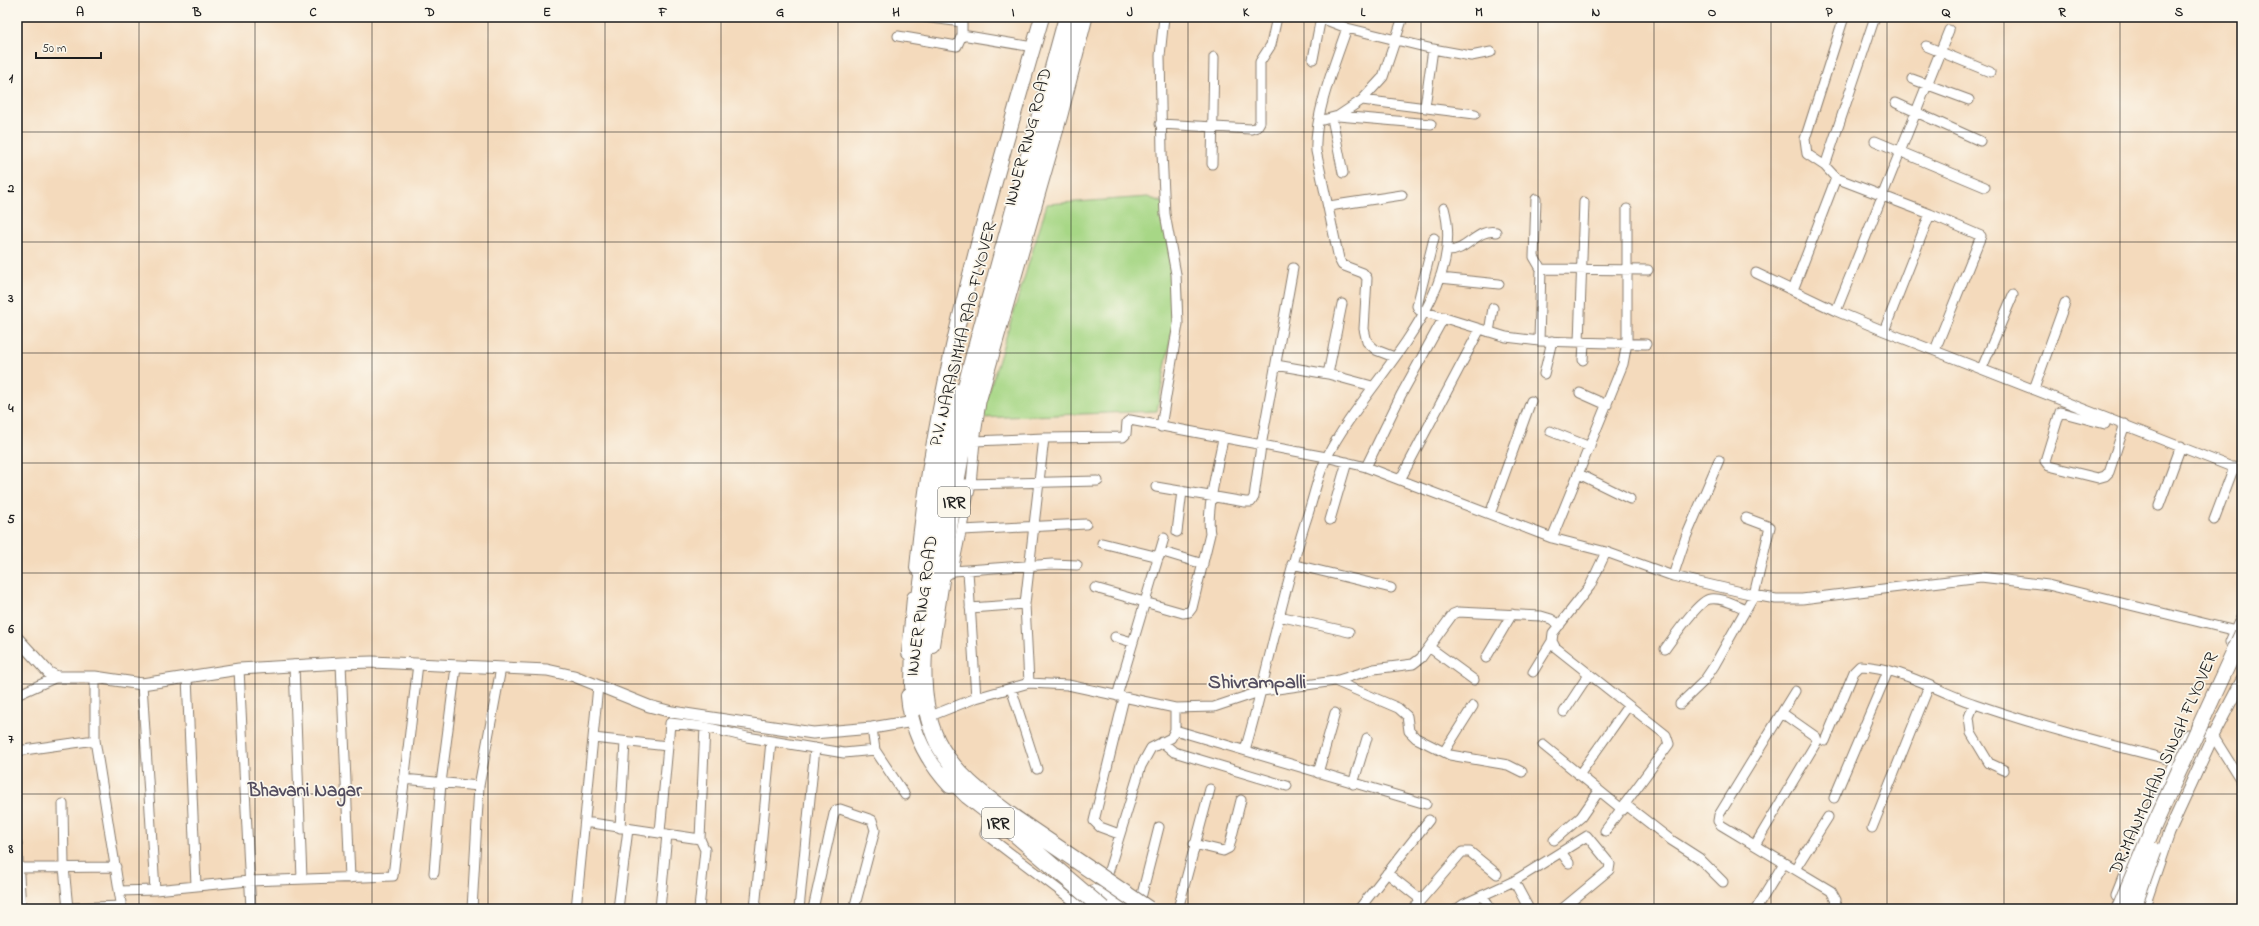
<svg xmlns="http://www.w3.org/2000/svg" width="2259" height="926" font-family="'Indie Flower',sans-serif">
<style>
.green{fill:#a7d786;stroke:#627a51}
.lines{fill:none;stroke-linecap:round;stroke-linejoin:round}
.minor-casing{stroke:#887b6c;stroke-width:11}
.tertiary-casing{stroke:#887b6c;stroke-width:13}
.primary-casing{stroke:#887b6c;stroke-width:16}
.motorway-casing{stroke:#887b6c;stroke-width:18}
.minor{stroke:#fff;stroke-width:9}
.tertiary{stroke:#fff;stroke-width:11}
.primary{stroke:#fff;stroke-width:14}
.motorway{stroke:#fff;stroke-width:16}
.trunk-bridge-casing{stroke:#887b6c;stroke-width:17;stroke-linecap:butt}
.motorway-bridge-casing{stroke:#887b6c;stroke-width:18;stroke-linecap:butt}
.trunk-bridge{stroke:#fff;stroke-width:15}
.motorway-bridge{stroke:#fff;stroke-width:16}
.grid{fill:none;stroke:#1c1c1c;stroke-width:1;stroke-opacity:0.55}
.labels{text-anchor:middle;stroke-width:3.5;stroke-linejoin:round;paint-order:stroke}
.shield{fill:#fbf7ec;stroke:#5f5e5a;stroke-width:1}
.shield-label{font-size:17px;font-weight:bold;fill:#1c1c1c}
.street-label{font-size:18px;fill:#1c1c1c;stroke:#fbf7ec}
.neighbourhood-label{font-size:19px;font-weight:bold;fill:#544e60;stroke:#fbf7ec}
.quarter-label{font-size:20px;font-weight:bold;fill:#544e60;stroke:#fbf7ec}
.neatline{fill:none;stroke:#1c1c1c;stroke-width:1.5}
.grid-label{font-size:13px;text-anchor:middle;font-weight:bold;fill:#1c1c1c}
</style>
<rect width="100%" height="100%" fill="#fbf7ec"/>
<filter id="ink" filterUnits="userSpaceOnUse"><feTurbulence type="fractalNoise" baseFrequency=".025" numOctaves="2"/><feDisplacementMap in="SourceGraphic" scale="8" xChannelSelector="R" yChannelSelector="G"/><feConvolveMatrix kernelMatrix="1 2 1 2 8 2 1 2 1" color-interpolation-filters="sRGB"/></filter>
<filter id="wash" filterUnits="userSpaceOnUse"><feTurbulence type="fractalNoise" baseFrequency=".012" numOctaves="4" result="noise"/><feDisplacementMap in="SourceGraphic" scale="16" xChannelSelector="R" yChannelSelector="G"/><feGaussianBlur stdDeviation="0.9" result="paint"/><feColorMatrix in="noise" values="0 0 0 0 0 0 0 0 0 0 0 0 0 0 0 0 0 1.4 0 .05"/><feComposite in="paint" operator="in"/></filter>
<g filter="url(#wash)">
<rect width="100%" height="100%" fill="#f4dabc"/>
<path class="green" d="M 1148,197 L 1164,203 L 1177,304 L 1157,411 L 981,418 L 1047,204 Z"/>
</g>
<g filter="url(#ink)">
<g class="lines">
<g class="minor-casing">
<path id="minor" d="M 1844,17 L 1805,139 L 1807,154 L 1825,166 L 1836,178 L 1930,214 L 1981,236 L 1935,350
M 1321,18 L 1347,28 L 1433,49 L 1471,56 L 1491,52
M 1347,28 C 1335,63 1314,114 1316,151 L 1339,259 L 1342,265 L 1363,273 L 1367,278 L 1364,329 L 1367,342 L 1376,350 L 1394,357
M 962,35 L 1033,47
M 898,36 L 957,46 L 962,35 L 962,22 L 924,17
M 1926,46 L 1990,72
M 1313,59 L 1321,17
M 1912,79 L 1969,100
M 1362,100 L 1475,114
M 1896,103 L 1980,141
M 1425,107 L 1433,49
M 1338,116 L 1431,124
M 1332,118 L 1343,173
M 1319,121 L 1338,116 L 1362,100 L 1383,77 L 1403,17
M 1160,124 L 1251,129 L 1257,127 L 1260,122 L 1260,62 L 1271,45 L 1277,17
M 1875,141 L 1985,187
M 1212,164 L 1214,57
M 1825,166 L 1875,17
M 1536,199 L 1534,257 L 1541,269 L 1648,270
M 1329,206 L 1402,195
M 1434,238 L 1417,306 L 1419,310 L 1506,337 L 1539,341 L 1646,344
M 1447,251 C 1467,252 1477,228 1496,232
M 1756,273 L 1836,311 L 1884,331 L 2242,471
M 1440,278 L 1499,284
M 1793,290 L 1836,178
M 1836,311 L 1949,30
M 1884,331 L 1930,214
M 1489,332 L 1493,308
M 1539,341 L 1541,269
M 1579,342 L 1584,202
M 1583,360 L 1584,342
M 1276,365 L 1328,374 L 1372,386
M 1982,368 L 2013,295
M 1328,374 L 1342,304
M 1544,374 L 1552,341
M 2034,389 L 2065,303
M 1580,393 L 1607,405
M 2105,424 L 2060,412 L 2045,461 L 2049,466 L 2098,478 L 2105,476 L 2109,472 L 2125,424
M 1161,427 L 1178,324 L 1176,274 L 1165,214 L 1162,153 L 1160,56 L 1164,17
M 1550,431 L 1590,447
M 975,441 L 1044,438 L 1123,437 L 1126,434 L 1127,422 L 1130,420 L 1326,457 L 1366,467 L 1552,538 L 1606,552 L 1673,576 L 1754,595 L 1776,599 L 1802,599 L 1981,577 L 2048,585 L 2236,631
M 1366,467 L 1401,395 L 1444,317
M 1579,474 L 1630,499
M 1400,480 L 1480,329
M 965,484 L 1098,481
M 1156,487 L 1245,502 L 1251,502 L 1254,497 L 1261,446 L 1293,268
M 2159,506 L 2181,446
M 1490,514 L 1531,401
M 1330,520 L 1347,462
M 2214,520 L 2234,467
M 962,530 L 1086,524
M 1177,532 L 1182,491
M 1552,538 L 1623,364 L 1627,343 L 1627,209
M 1102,543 L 1159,557
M 1160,551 L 1203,564
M 1292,564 L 1391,588
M 953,571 L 1052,564 L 1077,565
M 968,571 L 976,698
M 1673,576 L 1686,537 L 1719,460
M 944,577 L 953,571 L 971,484 L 975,441 L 981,402 L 1063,115 L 1088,17
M 1095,588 L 1183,613 L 1189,612 L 1192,608 L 1210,534 C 1206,510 1218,464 1223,439
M 970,608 L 1025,604
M 1279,616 L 1349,632
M 1115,637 L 1132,642
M 1429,647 L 1474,680
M 1665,649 C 1673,638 1699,600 1710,599 C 1722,597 1735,605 1746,609
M 1486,658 L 1512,614
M 341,663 L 350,878
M 294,665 L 302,879
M 239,669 L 251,909
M 1533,672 L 1552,641
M 95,677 L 95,740 L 122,909
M 187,677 L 196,885
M 1335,681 L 1398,708 L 1407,716 L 1409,731 L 1416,738 L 1450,755 L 1508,765 L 1522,772
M 1029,683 L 1025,604 L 1044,438
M 142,684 L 155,890
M 1011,688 L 1037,769
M 1795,691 L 1719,815 L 1718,821 L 1721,825 L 1831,891 L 1836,900 L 1833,909
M 17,695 L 57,677
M 1117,696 L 1164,538
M 1680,704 L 1704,681 L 1714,666 L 1754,595 L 1770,527 L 1746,518
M 1974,704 L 1969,717 L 1971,733 L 1989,763 L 2004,770
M 1564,712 L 1589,674
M 933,715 L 976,698 L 1029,683 L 1068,685 L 1175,708 L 1214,707 L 1262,691 L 1335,681 L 1374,669 L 1413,664 L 1421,658 L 1453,614 L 1458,612 L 1541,616 L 1551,619 L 1560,625
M 2196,726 L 2213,736 L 2242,782
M 872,728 L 875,750 L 905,795
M 1175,730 L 1426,804
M 593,738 L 598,686
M 1825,741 L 1854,672 L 1860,666 C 1900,667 1938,692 1975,704 C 2041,727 2107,744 2175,761
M 1162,742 L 1174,752 L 1287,786
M 1543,745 L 1623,810
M 1245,750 C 1268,672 1282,592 1308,514 C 1314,496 1318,474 1327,457 C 1363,383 1469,297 1444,208
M 17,751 L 95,740
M 1444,752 L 1473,706
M 1318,773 L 1335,713
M 1579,775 L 1628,706
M 403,779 L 479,786
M 1353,784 L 1367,738
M 1834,798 L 1888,671
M 63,804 L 64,867 L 68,909
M 1626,805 L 1671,840 L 1699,858 L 1723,882
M 990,818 L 985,834 L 1084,909
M 585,822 L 700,839
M 620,828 L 625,742
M 1872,828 L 1929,686
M 1605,831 L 1669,744 L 1666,735 L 1555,647 L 1552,641 L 1553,633 L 1590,586 L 1606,552
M 660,832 L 668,746
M 1119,834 L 1100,827 L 1094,821 L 1124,698
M 1554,840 L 1581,817 L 1599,791
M 17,843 L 21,909
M 1194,844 L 1223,851 L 1229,848 L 1241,800
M 1755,845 L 1817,741 L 1816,737 L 1782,713
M 1561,852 L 1569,863
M 17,868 L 116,867
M 1795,869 L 1828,817
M 434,873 L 441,783 L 456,667
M 1387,873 L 1420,899
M 1105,883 L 1141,766 L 1151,748 L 1171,738 L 1175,730 L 1175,708
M 119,891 L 155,890 L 249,881 L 393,876 L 418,664
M 1483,895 L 1490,909
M 1139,906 L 1159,827
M 68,908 L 122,906
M 472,909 L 479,786 L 501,668
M 576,909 L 593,738 L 668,746 L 670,723 L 705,727 L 747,737 L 844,753 L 875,750
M 618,909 L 628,829
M 660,909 L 667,834
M 699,909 L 705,850 L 700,839 L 705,727
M 755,909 L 771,741
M 799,909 L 815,748
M 813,909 L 834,814 L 836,810 L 840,809 L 872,820 L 875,830 L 854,909
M 1178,909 L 1210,789
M 1359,909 L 1429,820
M 1413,909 L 1462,852 L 1470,852 L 1497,874
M 1457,909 L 1464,904 L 1514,881
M 1529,909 L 1514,881 L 1587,836 L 1610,864 L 1609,870 L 1562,909
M 1756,909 L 1784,863"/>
</g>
<g class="tertiary-casing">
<path id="tertiary" d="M 17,638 L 49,673 L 57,677 L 95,677 L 142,684 L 239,669 L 341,663 L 372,662 L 547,670 L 574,676 L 649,706 L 672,712 L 813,733 L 872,728 L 913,721
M 2231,642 L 2242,617
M 2117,895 L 2146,822 L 2188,735
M 2143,909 L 2169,832 L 2213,736 L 2242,680"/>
</g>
<g class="primary-casing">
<path id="primary" d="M 917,568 C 934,380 990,197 1042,17
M 932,645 L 957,483 L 972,400 L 1030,200 L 1079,17
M 909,653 L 914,598
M 908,696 C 911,731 927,761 950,786"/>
</g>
<g class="motorway-casing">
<path id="motorway" d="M 918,611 L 939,464 L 954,391
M 914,642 L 913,685 L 915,708
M 946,774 L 968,796 L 1018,835
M 1025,826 C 993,802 955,778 937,741 C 910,684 930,607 939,547 C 948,486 956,426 971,366 L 1067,17
M 1107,889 L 1133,909
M 1094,893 L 1114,909"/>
</g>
<use href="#minor" class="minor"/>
<use href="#tertiary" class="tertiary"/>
<use href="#primary" class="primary"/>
<use href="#motorway" class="motorway"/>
<g class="trunk-bridge-casing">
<path id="trunk-bridge" d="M 2119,909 L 2155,823 L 2242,634
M 2133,909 L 2154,850"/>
</g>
<g class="motorway-bridge-casing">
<path id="motorway-bridge" d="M 1014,818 L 1148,909
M 1007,827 L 1103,909"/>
</g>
<use href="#trunk-bridge" class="trunk-bridge"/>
<use href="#motorway-bridge" class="motorway-bridge"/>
</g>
</g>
<path class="grid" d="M 139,17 L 139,909M 255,17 L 255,909M 372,17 L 372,909M 488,17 L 488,909M 605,17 L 605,909M 721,17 L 721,909M 838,17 L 838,909M 955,17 L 955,909M 1071,17 L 1071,909M 1188,17 L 1188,909M 1304,17 L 1304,909M 1421,17 L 1421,909M 1538,17 L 1538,909M 1654,17 L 1654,909M 1771,17 L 1771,909M 1887,17 L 1887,909M 2004,17 L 2004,909M 2120,17 L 2120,909M 17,132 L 2242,132M 17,242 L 2242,242M 17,353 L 2242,353M 17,463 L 2242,463M 17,573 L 2242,573M 17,684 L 2242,684M 17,794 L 2242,794"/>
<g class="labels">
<g class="shield">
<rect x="938" y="487" width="32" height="30" rx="3"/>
<rect x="982" y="808" width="32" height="30" rx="3"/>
</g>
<g class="shield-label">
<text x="954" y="508">IRR</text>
<text x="998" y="829">IRR</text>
</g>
<g class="street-label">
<text transform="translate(1027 137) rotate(-75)" y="6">INNER RING ROAD</text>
<text transform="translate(962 334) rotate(-76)" y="6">P.V. NARASIMHA RAO FLYOVER</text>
<text transform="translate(921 606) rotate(-82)" y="6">INNER RING ROAD</text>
<text transform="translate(2163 763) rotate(-66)" y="6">DR.MANMOHAN SINGH FLYOVER</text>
</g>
<g class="neighbourhood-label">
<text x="305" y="796">Bhavani Nagar</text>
</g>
<g class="quarter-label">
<text x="1257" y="688">Shivrampalli</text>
</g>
</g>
<rect width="2259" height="926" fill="none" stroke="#fbf7ec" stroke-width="44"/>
<path d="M36 52v6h65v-6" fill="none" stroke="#1c1c1c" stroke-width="2"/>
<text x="42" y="52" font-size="12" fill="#1c1c1c" stroke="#fbf7ec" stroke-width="3" paint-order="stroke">50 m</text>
<rect x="22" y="22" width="2215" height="882" class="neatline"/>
<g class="grid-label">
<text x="80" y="16">A</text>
<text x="197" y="16">B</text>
<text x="313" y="16">C</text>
<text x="430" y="16">D</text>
<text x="547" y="16">E</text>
<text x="663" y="16">F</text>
<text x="780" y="16">G</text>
<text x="896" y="16">H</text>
<text x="1013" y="16">I</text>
<text x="1130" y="16">J</text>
<text x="1246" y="16">K</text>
<text x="1363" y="16">L</text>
<text x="1479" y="16">M</text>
<text x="1596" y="16">N</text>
<text x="1712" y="16">O</text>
<text x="1829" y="16">P</text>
<text x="1946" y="16">Q</text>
<text x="2062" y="16">R</text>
<text x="2179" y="16">S</text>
<text x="11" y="82">1</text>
<text x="11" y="192">2</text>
<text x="11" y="302">3</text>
<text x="11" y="412">4</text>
<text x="11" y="523">5</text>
<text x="11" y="633">6</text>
<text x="11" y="743">7</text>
<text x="11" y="853">8</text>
</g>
</svg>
